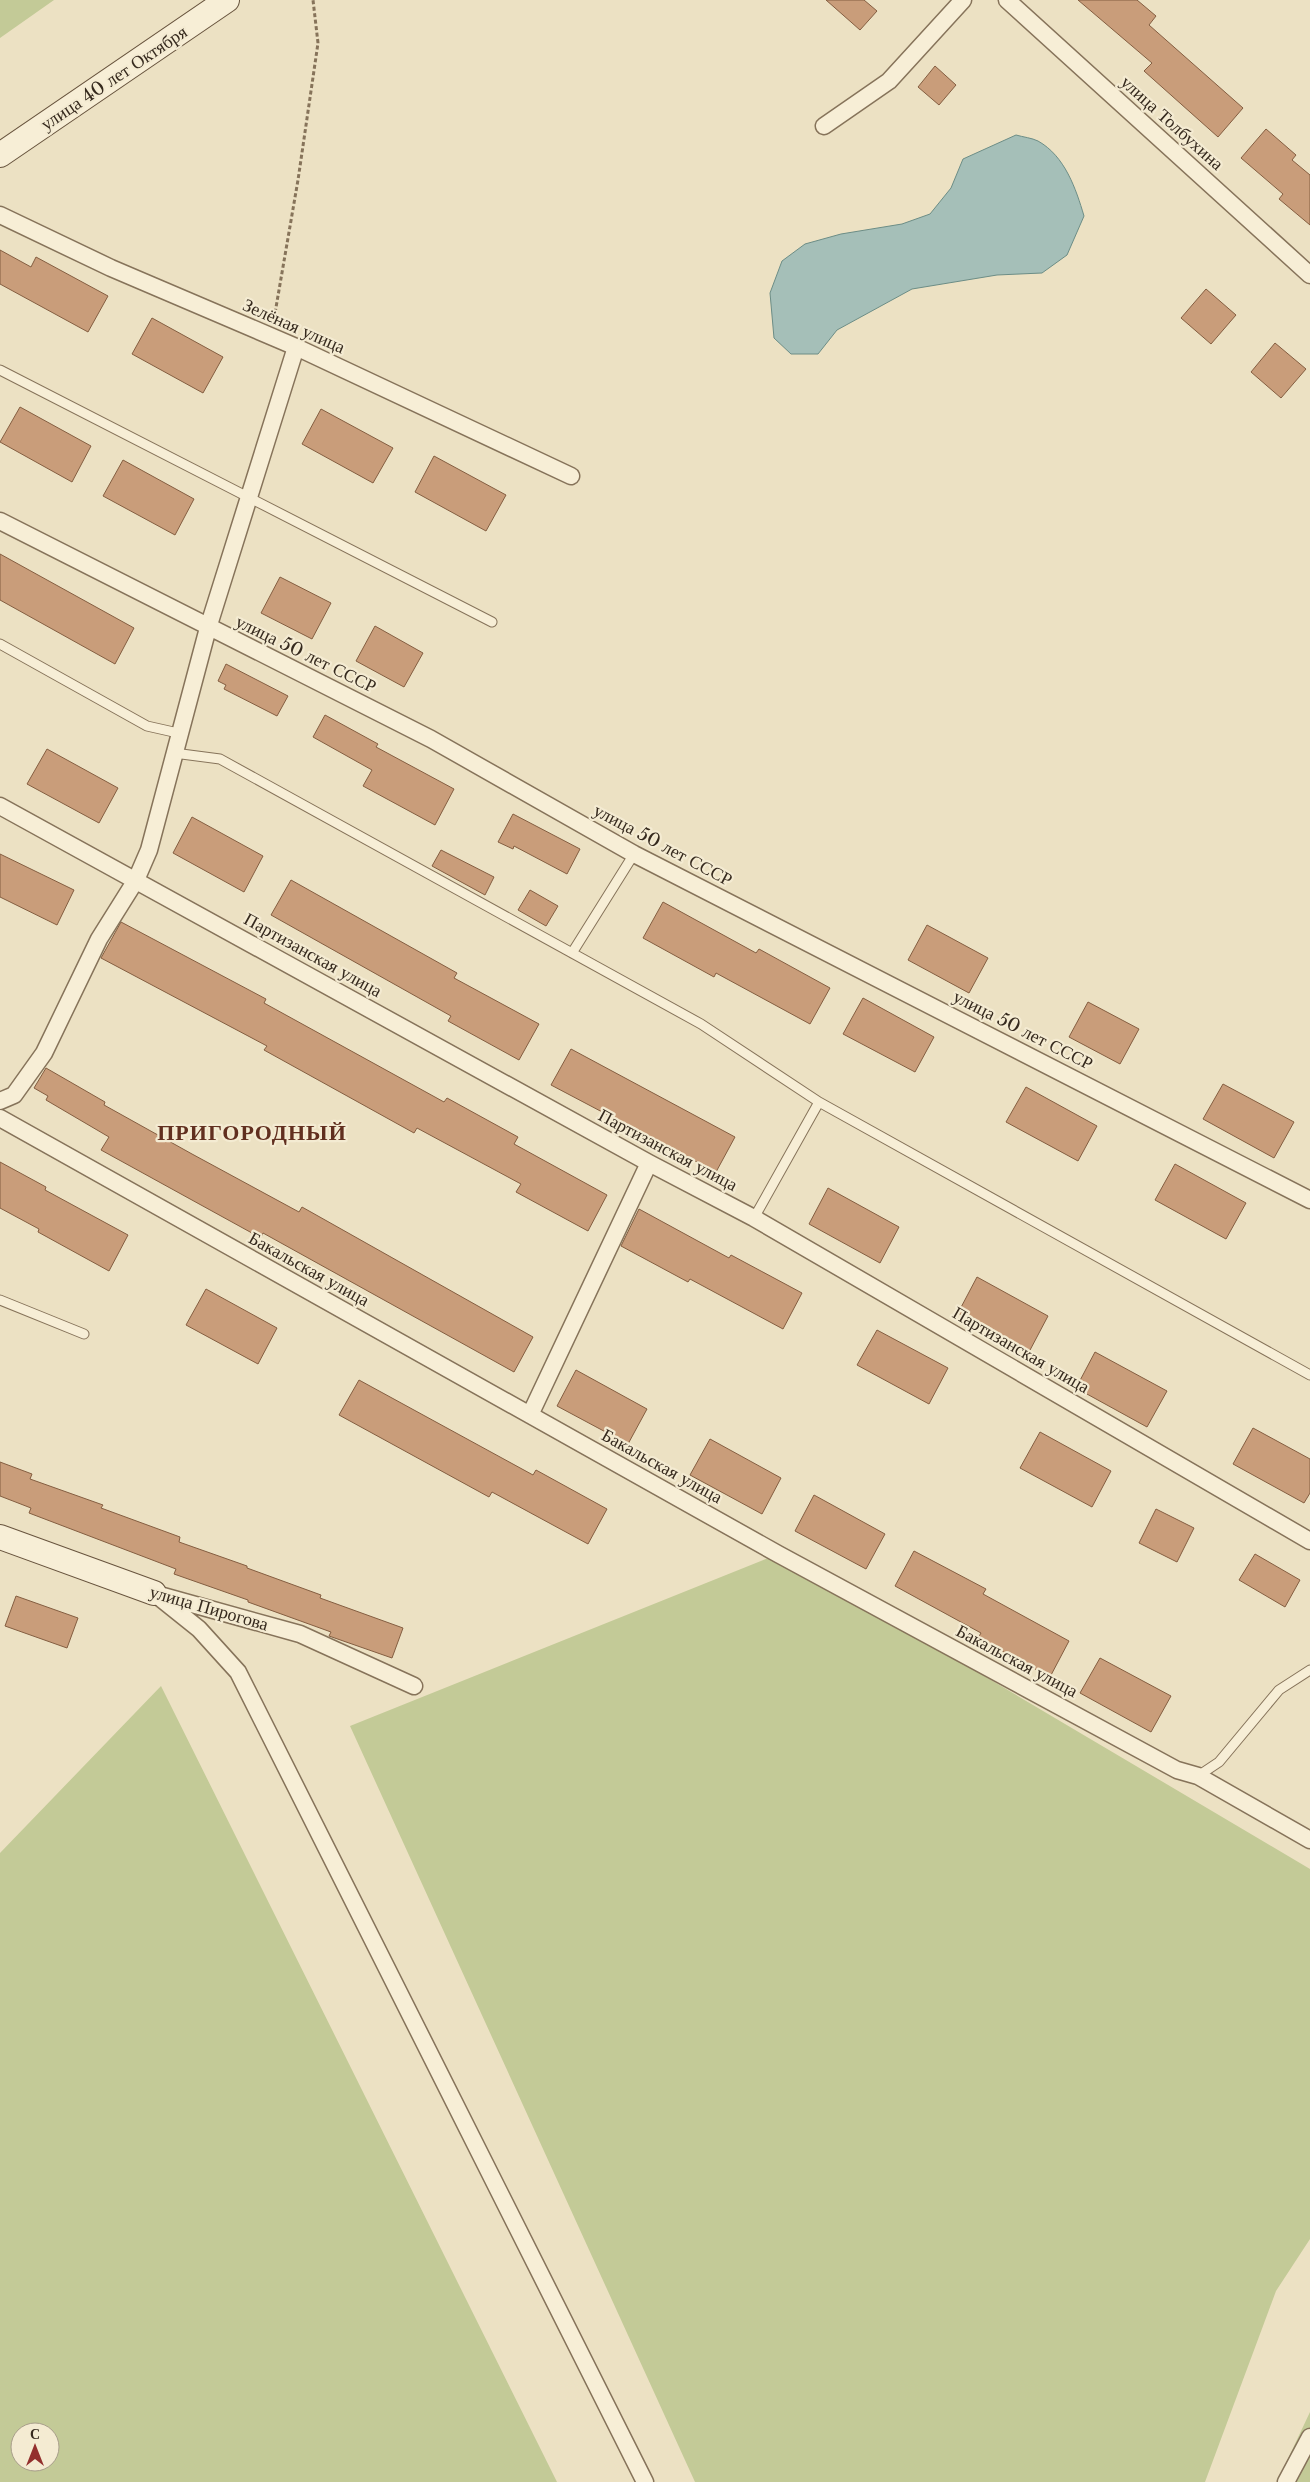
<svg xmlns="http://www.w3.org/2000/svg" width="1310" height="2482" font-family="'Libre Baskerville',serif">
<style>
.green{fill:#c3ca97;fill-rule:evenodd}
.water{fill:#a5bfb8;stroke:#6c8d86}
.building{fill:#c99d7a;stroke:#845e41}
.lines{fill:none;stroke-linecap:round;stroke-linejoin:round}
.lane-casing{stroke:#86735a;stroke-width:11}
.street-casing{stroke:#86735a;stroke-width:19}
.secondary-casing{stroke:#68543e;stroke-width:26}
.path{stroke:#86735a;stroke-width:3;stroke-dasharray:4 2.5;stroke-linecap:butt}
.lane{stroke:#f7eed6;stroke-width:9}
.street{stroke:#f7eed6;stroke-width:16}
.secondary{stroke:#f7eed6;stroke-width:24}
.labels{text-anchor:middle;stroke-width:4.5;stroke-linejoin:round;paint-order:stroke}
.street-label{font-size:18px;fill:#362a1e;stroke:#f4ebd2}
.district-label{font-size:22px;font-weight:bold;letter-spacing:1px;fill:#612f1f;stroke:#f4ebd2}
</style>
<rect width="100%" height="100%" fill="#ece1c3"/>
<path class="green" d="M 0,0 L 54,0 L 0,38 Z
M 778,1554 L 1310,1869 L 1310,2239 L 1276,2291 L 1205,2482 L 695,2482 L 350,1726 Z
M 161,1686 L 557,2482 L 0,2482 L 0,1853 ZM 20,2432 L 50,2432 L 50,2462 L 20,2462 Z
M 1310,2412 L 1310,2482 L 1277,2482 Z"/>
<path class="water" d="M 1016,135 C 1023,137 1032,138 1038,141 C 1065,156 1076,189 1084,216 L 1067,255 L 1042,273 L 997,275 L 912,289 L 837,330 L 818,354 L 791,354 L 774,338 L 770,293 L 782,261 L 805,244 L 841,234 L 902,224 L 930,214 L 951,188 L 963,159 Z"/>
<path class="building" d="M 826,0 L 864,0 L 877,11 L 860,30 Z
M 1078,0 L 1137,0 L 1156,16 L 1149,25 L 1243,108 L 1218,137 L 1144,71 L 1152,63 Z
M 935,66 L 956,85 L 939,105 L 918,87 Z
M 1266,129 L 1296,155 L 1292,160 L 1310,175 L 1310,225 L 1279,199 L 1283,194 L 1241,158 Z
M 0,250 L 31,267 L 36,257 L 108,296 L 88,332 L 0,284 Z
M 1206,289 L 1236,315 L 1211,344 L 1181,318 Z
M 152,318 L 223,357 L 203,393 L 132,354 Z
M 1275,343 L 1306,369 L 1281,398 L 1251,372 Z
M 20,407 L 91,446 L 72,482 L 0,442 Z
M 321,409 L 393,448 L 373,483 L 302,444 Z
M 434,456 L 506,495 L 486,531 L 415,492 Z
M 123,460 L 194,499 L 175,535 L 103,496 Z
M 0,554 L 134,628 L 115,664 L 0,600 Z
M 280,577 L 331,603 L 312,639 L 261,613 Z
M 375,626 L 423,653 L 404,687 L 356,661 Z
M 226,664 L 288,696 L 277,716 L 224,689 L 226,685 L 218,681 Z
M 325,715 L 378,744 L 376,747 L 454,789 L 435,825 L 363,786 L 372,770 L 313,737 Z
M 47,749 L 118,788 L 99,823 L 27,784 Z
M 513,814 L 580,849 L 567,874 L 514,846 L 513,849 L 498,842 Z
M 192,817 L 263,856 L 244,892 L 173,853 Z
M 441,850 L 494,877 L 485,895 L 432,866 Z
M 0,854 L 74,890 L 57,925 L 0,897 Z
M 291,880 L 457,973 L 454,978 L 539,1024 L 519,1060 L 448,1021 L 451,1016 L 271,915 Z
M 530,890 L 558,906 L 546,926 L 518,910 Z
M 663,902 L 756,953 L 759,949 L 830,988 L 810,1024 L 716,973 L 714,977 L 643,938 Z
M 121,922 L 266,999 L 264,1003 L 444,1102 L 447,1098 L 518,1137 L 514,1144 L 607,1195 L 588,1231 L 516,1192 L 521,1184 L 417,1128 L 414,1133 L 264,1050 L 267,1046 L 101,958 Z
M 927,925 L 988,958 L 969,993 L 908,960 Z
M 863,998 L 934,1037 L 915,1072 L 843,1034 Z
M 1088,1002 L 1139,1029 L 1120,1064 L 1069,1037 Z
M 571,1049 L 735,1137 L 716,1172 L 551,1085 Z
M 46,1068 L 105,1102 L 104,1105 L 192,1154 L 299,1212 L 302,1207 L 533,1337 L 514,1372 L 263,1233 L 261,1238 L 101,1150 L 109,1137 L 46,1100 L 48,1096 L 34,1088 Z
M 1223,1084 L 1294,1122 L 1274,1158 L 1203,1119 Z
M 1026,1087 L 1097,1126 L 1078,1161 L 1006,1122 Z
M 0,1162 L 46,1187 L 45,1190 L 128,1235 L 109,1271 L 38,1232 L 39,1229 L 0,1208 Z
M 1175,1164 L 1246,1203 L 1226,1239 L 1155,1200 Z
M 828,1188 L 899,1227 L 880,1263 L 809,1224 Z
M 639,1209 L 729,1258 L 731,1255 L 802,1293 L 783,1329 L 690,1279 L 688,1282 L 621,1246 Z
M 977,1277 L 1048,1316 L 1029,1352 L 958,1313 Z
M 206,1289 L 277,1328 L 258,1364 L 186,1325 Z
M 877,1330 L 948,1368 L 929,1404 L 857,1365 Z
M 1095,1352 L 1167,1391 L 1147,1427 L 1076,1388 Z
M 576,1370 L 647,1409 L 628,1444 L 557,1406 Z
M 359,1380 L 533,1475 L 536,1470 L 607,1509 L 588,1544 L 492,1492 L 489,1497 L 339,1415 Z
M 1253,1428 L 1310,1459 L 1310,1493 L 1304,1503 L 1233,1464 Z
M 1040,1432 L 1111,1471 L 1092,1507 L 1020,1468 Z
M 710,1439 L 781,1478 L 762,1514 L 690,1475 Z
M 0,1462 L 32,1474 L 30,1479 L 103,1505 L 101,1508 L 180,1537 L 179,1542 L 247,1566 L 247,1568 L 321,1595 L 320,1598 L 403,1628 L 392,1658 L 329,1636 L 331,1632 L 248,1602 L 248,1600 L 174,1574 L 176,1569 L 29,1513 L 31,1508 L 0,1496 Z
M 814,1495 L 885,1534 L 866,1569 L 795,1531 Z
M 1156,1509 L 1194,1528 L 1177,1562 L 1139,1543 Z
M 914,1551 L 986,1589 L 983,1594 L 1069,1641 L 1050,1677 L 978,1638 L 981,1633 L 895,1586 Z
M 1255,1554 L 1300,1580 L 1285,1607 L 1239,1580 Z
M 16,1596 L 78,1618 L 67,1648 L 5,1626 Z
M 1100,1658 L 1171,1696 L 1151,1732 L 1080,1693 Z"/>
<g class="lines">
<g class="lane-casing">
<path id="lane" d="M 0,370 L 492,622
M 0,644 L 147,726 L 178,733
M 174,753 L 220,759 L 701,1024 L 819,1102 L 1310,1375
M 572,953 L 634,854
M 754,1218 L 819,1102
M 0,1300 L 84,1334
M 1198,1776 L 1219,1762 L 1279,1690 L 1310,1670"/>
</g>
<g class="street-casing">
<path id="street" d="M 1007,0 L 1310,275
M 824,126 L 889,81 L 963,0
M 0,215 L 111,268 L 296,347 L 571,476
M 0,521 L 431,739 L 634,854 L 1310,1200
M 0,806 L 649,1163 L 754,1218 L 1310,1541
M 0,1101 L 14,1095 L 44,1053 L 99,939 L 136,880 L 149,850 L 208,628 L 296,347
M 0,1118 L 778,1554 L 1177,1770 L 1198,1776 L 1310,1840
M 530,1415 L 649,1163
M 154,1593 L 199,1629 L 238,1672 L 645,2482
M 163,1596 L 300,1634 L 414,1686
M 1286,2482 L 1310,2437"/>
</g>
<g class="secondary-casing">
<path id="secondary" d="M 0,155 L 227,0
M 0,1537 L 154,1593"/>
</g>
<path class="path" d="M 274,319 L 298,180 L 318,43 L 313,0"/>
<use href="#lane" class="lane"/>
<use href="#street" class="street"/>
<use href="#secondary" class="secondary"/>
</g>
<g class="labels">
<g class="street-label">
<text transform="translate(114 78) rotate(-34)" y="6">улица 40 лет Октября</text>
<text transform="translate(1172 123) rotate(42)" y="6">улица Толбухина</text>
<text transform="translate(294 326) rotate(24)" y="6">Зелёная улица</text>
<text transform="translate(306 654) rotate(26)" y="6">улица 50 лет СССР</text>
<text transform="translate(663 845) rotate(28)" y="6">улица 50 лет СССР</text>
<text transform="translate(313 955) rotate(29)" y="6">Партизанская улица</text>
<text transform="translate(1023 1030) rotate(27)" y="6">улица 50 лет СССР</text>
<text transform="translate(668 1150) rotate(28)" y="6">Партизанская улица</text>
<text transform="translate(309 1269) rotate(29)" y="6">Бакальская улица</text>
<text transform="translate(1021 1350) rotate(30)" y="6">Партизанская улица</text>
<text transform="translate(662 1466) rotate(29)" y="6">Бакальская улица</text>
<text transform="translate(209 1608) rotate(16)" y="6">улица Пирогова</text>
<text transform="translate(1017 1661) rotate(28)" y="6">Бакальская улица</text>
</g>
<g class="district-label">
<text x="252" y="1140">ПРИГОРОДНЫЙ</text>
</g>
</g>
<g transform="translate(35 2447)"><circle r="24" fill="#f4ebd2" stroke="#a89e8a"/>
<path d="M0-4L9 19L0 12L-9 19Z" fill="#932f2d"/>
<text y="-8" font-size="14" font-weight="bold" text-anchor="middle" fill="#362a1e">С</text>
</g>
</svg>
